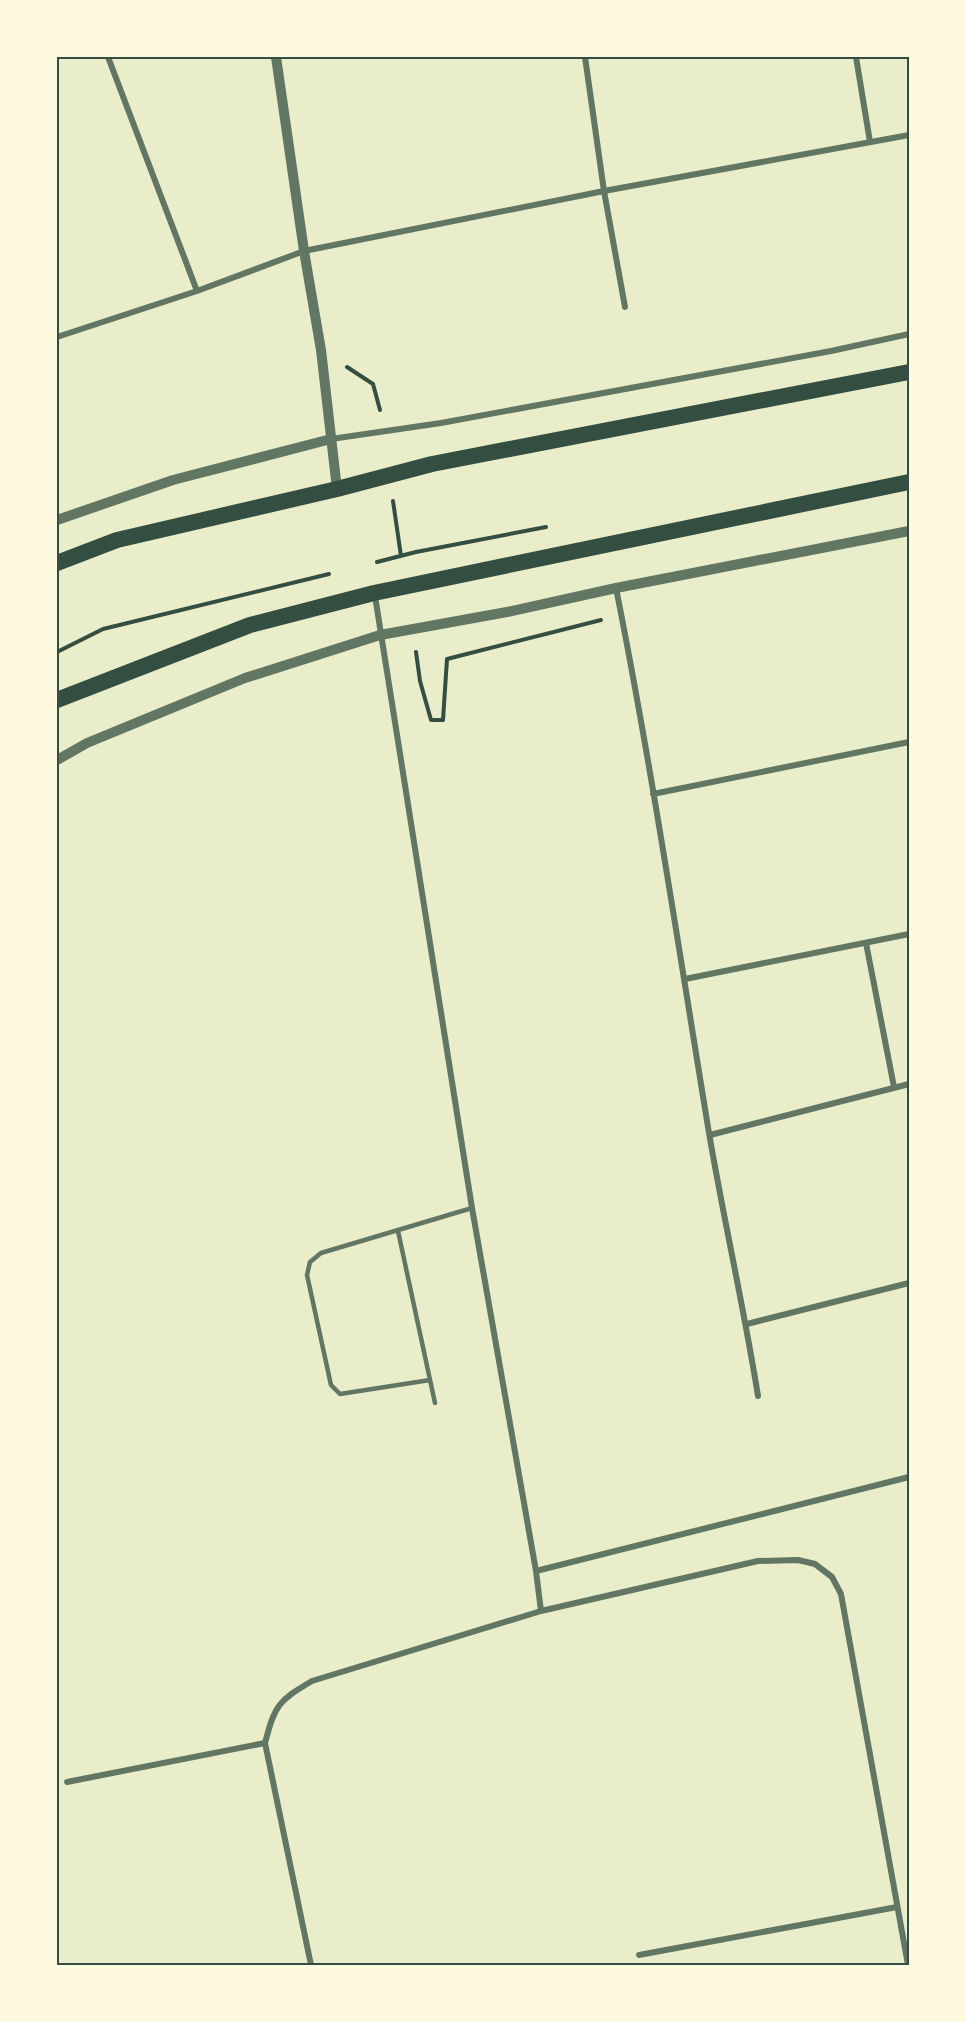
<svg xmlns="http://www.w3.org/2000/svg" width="966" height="2022" font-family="Overpass,sans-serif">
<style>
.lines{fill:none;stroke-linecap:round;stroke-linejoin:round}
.path{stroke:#344e41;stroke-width:4}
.service{stroke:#617663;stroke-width:4.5}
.minor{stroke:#617663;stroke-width:6}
.tertiary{stroke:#617663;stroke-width:10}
.trunk{stroke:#344e41;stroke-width:16}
.neatline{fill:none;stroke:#344e41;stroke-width:2}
</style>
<rect width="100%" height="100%" fill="#e9edc9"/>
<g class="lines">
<path class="path" d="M 347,367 L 373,384 L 380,410
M 393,501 L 401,556
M 377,562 L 416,552 L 546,527
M 57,652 L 103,629 L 329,574
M 416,652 L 420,681 L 431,720 L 443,720 L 447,659 L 601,620"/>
<path class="service" d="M 398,1231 L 435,1403
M 430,1380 L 340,1394 L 331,1385 L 307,1275 L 310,1262 L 321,1253 L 472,1208"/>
<path class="minor" d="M 108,57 L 197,291
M 585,57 L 604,191 L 625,307
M 856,57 L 870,142
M 57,337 L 197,291 L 304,251 L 604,191 L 909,135
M 331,439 L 441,423 L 831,351 L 909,334
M 616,588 C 652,769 679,951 709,1133 C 724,1221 744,1308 758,1396
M 375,596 L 472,1208 L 536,1571 L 541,1611
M 653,794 L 909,742
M 866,943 L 894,1087
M 685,979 L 909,934
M 710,1135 L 909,1084
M 747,1324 L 909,1283
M 536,1571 L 909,1477
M 67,1782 L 265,1743
M 639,1955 L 897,1907
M 311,1965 L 265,1743 C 275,1705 278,1701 312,1681 L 541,1611 L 758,1561 L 798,1560 L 815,1564 L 832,1577 L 841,1594 L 908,1965"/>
<path class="tertiary" d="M 276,57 L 304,251 L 321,350 L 337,489
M 57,520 L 173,480 L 331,439
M 57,760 L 87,743 L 245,678 L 380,635 L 507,612 L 616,588 L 909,531"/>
<path class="trunk" d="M 57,563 L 117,540 L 337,489 L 432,464 L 909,372
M 57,700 L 250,625 L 374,593 L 909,482"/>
</g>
<rect width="966" height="2022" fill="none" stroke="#fefae0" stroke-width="117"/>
<rect x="58" y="58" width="850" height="1906" class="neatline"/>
</svg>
